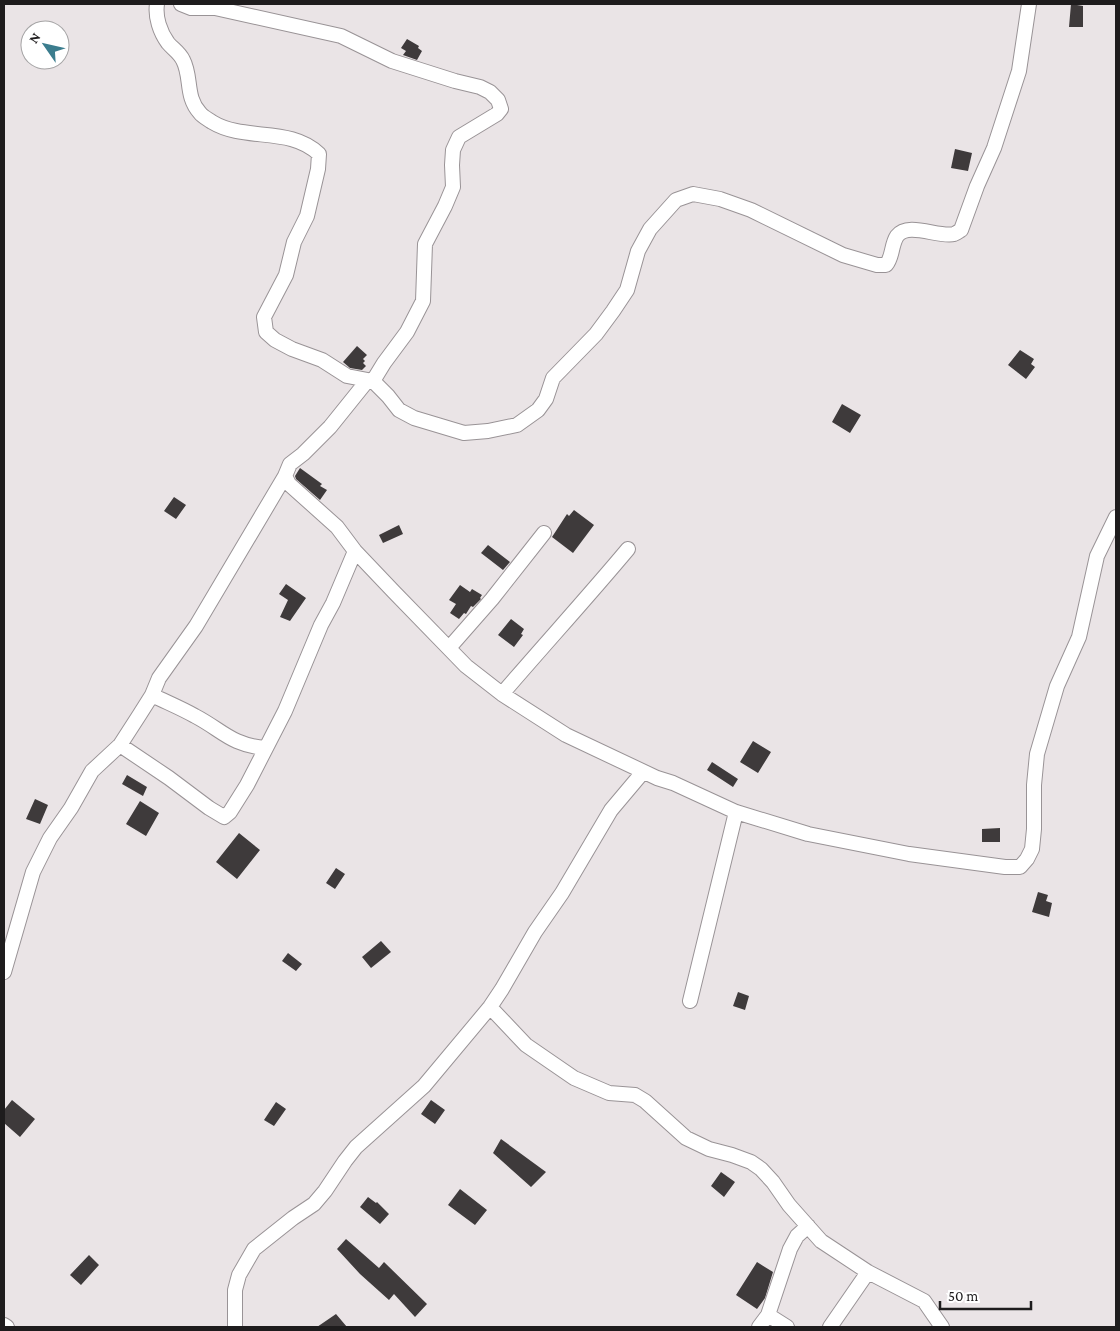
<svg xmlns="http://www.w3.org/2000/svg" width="1120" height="1331" font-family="'Crimson Pro',serif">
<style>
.building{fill:#3e3a3b}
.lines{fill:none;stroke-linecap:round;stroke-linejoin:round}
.street-casing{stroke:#999396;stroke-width:16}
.street{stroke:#fff;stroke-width:14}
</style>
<rect width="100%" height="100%" fill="#eae4e6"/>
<path class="building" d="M 1071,4 L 1083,6 L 1083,27 L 1069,27 Z
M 407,39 L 419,46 L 418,48 L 422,51 L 417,60 L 403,55 L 406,51 L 401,48 Z
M 955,149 L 972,153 L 968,171 L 951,168 Z
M 357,346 L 367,355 L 363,359 L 365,361 L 363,363 L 366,366 L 362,370 L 350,368 L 343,362 Z
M 1020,350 L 1034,359 L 1031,364 L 1035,367 L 1026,379 L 1008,365 Z
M 842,404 L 861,415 L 850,433 L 832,422 Z
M 300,468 L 322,484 L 320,486 L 327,490 L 320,500 L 296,479 L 295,476 Z
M 174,497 L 186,505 L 176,519 L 164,511 Z
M 574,510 L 594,525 L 573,553 L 552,537 L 567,514 L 569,516 Z
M 399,525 L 403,534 L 383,543 L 379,535 Z
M 488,545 L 510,562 L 503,570 L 481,553 Z
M 286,584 L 306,598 L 290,621 L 280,617 L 288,600 L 279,594 Z
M 460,585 L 470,592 L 472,589 L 482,595 L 480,598 L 481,599 L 473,607 L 471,606 L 466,614 L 464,613 L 459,619 L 450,613 L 456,604 L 449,600 Z
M 511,619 L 524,629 L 521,634 L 523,635 L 514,647 L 498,635 Z
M 753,741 L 771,752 L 758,773 L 740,762 Z
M 712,762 L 738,779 L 733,787 L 707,770 Z
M 127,775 L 147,787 L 143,796 L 122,784 Z
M 35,799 L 48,805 L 40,824 L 26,819 Z
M 140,801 L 159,813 L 146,836 L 126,824 Z
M 1000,828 L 1000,842 L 982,842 L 982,829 Z
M 239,833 L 260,850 L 237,879 L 216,862 Z
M 336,868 L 345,874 L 335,889 L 326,883 Z
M 1038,892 L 1048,895 L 1046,901 L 1052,903 L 1049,917 L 1032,912 Z
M 381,941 L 391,952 L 371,968 L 362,957 Z
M 288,953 L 302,964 L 296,971 L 282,961 Z
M 738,992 L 749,996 L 745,1010 L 733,1006 Z
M 12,1100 L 35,1119 L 20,1137 L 4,1123 L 4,1110 Z
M 431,1100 L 445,1110 L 435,1124 L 421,1114 Z
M 276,1102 L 286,1109 L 274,1126 L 264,1120 Z
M 501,1139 L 546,1172 L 531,1187 L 493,1153 Z
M 721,1172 L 735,1182 L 724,1197 L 711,1186 Z
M 460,1189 L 487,1210 L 475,1225 L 448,1205 Z
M 368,1197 L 376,1203 L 377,1202 L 389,1214 L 380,1224 L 360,1207 Z
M 346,1239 L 379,1268 L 384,1262 L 427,1304 L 415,1317 L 394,1294 L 389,1300 L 360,1274 L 337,1249 Z
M 89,1255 L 99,1265 L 81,1285 L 70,1275 Z
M 757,1262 L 773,1272 L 765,1298 L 757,1309 L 736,1295 Z
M 336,1314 L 347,1327 L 317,1327 Z"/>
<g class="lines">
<g class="street-casing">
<path id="street" d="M 157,4 C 155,17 160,32 168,43 C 173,49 179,52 183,60 C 192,77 185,97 200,113 C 203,117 208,119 212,122 C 245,142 290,126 319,154 L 318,169 L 307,216 L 294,242 L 286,275 L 264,317 L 266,332 L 275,340 L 292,349 L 322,360 L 347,376 L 373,381 L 388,396 L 399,410 L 414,418 L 464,433 L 488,431 L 517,425 L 538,410 L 546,399 L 553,378 L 596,334 L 613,311 L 627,290 L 638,251 L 650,229 L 676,200 L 693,194 L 720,199 L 751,210 L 843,255 L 877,265 L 886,265 C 893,257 891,245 897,236 C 908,221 939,238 954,234 C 957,233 959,231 961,230 L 977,186 L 994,148 L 1019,71 L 1029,4
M 181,4 L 191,8 L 215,8 L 341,36 L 392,61 L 455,81 L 480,87 L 490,92 L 498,100 L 501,109 L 497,114 L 459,137 L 453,150 L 452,165 L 453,187 L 445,206 L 425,244 L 423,301 L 407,332 L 384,363 L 373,381
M 367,381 L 330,427 L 303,454 L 290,464 L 285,476 L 289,484 L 337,527 L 355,551 L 394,592 L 466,666 L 502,694 L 566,735 L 657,778 L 673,783 L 736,812 L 808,834 L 909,854 L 1005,867 L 1020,867 L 1027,859 L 1032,849 L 1034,829 L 1034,785 L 1037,754 L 1057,686 L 1079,637 L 1097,556 L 1116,517
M 449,648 L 492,599 L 544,533
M 502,694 C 544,645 587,598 628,549
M 152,695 C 166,702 181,708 195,716 C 222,730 231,745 265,748
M 120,745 L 169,778 L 209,808 L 224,817 L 230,812 L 247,785 L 285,711 L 321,625 L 333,603 L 355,551
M 4,972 L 33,872 L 50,838 L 71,808 L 92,771 L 120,745 L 140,714 L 152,695 L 159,678 L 196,626 L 285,476
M 690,1001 L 736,812
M 490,1007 L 526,1045 L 574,1078 L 609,1093 L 635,1095 L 645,1101 L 686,1138 L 709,1149 L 732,1155 L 751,1162 L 761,1169 L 773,1182 L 789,1205 L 821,1241 L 868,1272 L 924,1301 L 942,1327
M 768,1315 L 787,1327
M 4,1325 L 7,1327
M 235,1327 L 235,1290 L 239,1275 L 254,1249 L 293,1218 L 314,1204 L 325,1191 L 345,1161 L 356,1147 L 424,1086 L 490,1007 L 502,989 L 535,932 L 562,893 L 611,810 L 643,772
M 759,1327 L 768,1315 L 790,1249 L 797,1236 L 808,1226
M 830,1327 L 868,1272"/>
</g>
<use href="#street" class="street"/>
</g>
<rect width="1120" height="1331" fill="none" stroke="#1e1c1d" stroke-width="10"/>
<g transform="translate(45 45) rotate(304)"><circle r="24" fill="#ffffff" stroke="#a5a4a5"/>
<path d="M0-4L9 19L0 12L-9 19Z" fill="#3b7d8e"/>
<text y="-8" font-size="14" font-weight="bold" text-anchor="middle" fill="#1e1c1d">N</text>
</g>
<path d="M940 1301v8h91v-8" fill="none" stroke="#1e1c1d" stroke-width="2.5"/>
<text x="948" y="1301" font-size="15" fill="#1e1c1d" stroke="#ffffff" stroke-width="4" paint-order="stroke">50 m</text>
</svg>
